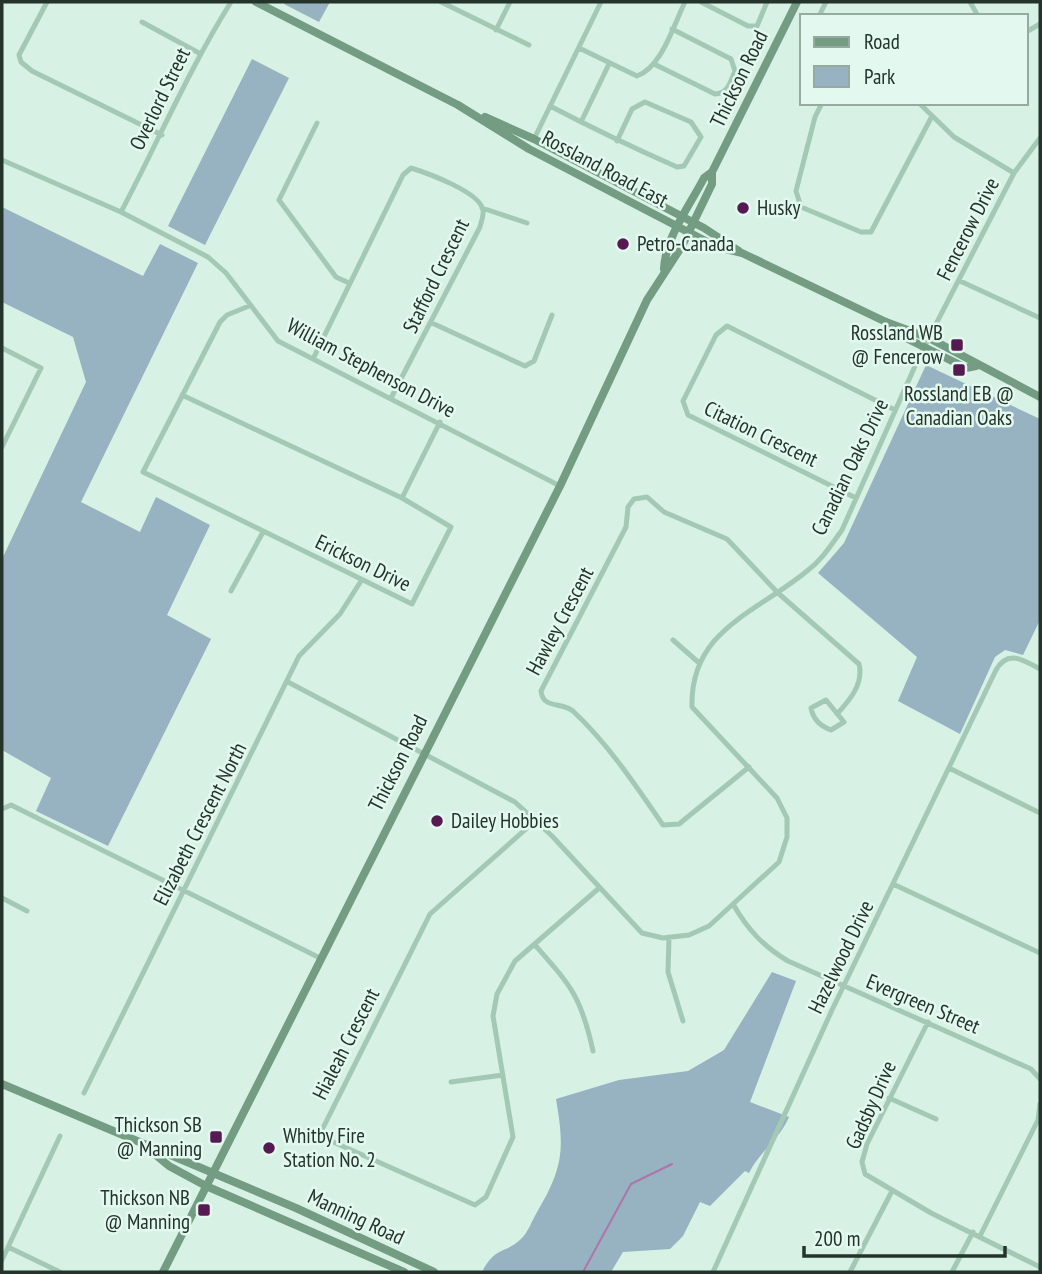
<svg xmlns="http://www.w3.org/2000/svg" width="1042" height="1274" font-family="'PT Sans Narrow',sans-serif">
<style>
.green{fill:#97b2c0}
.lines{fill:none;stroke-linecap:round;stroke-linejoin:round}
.stream{stroke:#ae75ac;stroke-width:2}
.minor{stroke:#a3c9b4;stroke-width:5}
.secondary{stroke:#749c83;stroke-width:8}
.poi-dot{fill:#551a51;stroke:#e3f9ef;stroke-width:2.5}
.labels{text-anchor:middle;stroke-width:5;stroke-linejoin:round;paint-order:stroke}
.street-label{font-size:21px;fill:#25342a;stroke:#e3f9ef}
.poi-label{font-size:21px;fill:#25342a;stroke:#e3f9ef;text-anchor:start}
</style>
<rect width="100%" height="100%" fill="#d7f1e5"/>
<path class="green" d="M 285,2 L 330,2 L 319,22 L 284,4 Z
M 252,59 L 289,78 L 205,245 L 168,226 Z
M 2,207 L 143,276 L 160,244 L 198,263 L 81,502 L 140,532 L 156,497 L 210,525 L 167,615 L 211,639 L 108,846 L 36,811 L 51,778 L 2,750 L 2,559 L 86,382 L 73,337 L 2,302 Z
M 926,365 L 1040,419 L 1040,620 L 1023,655 L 1005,650 L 995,657 L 960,734 L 898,701 L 917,657 L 818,573 L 844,543 Z
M 772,972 L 796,981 L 750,1102 L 789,1117 C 780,1139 760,1151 749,1173 L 745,1171 L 710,1206 L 700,1202 L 683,1236 L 670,1249 L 623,1252 L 611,1272 L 482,1272 C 496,1245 505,1255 522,1238 C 528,1232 532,1221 536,1214 C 563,1168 565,1151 556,1099 L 619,1080 L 688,1071 L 724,1050 Z"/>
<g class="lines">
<path class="stream" d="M 583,1272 L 631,1184 L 672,1164"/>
<path class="minor" d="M 47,2 L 19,55 L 21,62 L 32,71 L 162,135
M 441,2 L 529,45
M 701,2 L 748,26 L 757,26 L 767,2
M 970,2 L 978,16
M 819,16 L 826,2
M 142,22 L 199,53
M 496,30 L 510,2
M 1026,32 L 1040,24
M 579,48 L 637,76 C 662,67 674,24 685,2
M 654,64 L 715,94 C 729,93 730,82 735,71 L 731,59 L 672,29
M 822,103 L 815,117 L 796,191 L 801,207 L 861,232 L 871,232 L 931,118
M 919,103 L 954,137 L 1014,173
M 550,106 C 592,128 634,148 677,167 L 684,166 L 701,137 L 691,122 L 645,102 L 632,109 L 617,141
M 581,122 L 609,64
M 317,123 L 279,200 L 336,277 L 349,283
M 534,139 L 601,2
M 2,160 L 121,212 L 208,257 L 226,273 L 278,341 L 560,486
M 482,208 L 527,223
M 121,212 C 158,142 189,69 231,2
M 960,281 L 1040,318
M 432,323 L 525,366 L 534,361 L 552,315
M 2,348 L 41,368 L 2,447
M 313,359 L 403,175 L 411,168 C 427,173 480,192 483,210 C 484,215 481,222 480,227 L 391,398
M 182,395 L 402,498 L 451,527 L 412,604 L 143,472 L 220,322 L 227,315 L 249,306
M 402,498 L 440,422
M 856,498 L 688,415 L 683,401 L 716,335 L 727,326 L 895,410
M 231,591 L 263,532
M 673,640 L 698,662
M 288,682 L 515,802 L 552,836 L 642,933 L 663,938 L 689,935 L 709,926 L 779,862 L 787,837 L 787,818 L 777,798 L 692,707 C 690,630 756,613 807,571 C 822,560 831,545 842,530 L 920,355 L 1014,173 L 1040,138
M 826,700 L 844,722 L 831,730 C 820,726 813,719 811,708 Z
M 749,767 L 679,824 L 663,825 C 636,786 609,745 574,712 C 563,701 543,710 541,691 L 626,527 L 628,507 L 634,499 L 647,497 L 664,512 L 727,539 L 778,593 L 859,664 C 864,684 849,701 837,714
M 949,768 L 1040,813
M 2,809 L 11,805 L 320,958
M 536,820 L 430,914 L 321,1132 L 331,1141 L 475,1205 L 486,1197 L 513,1137 L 493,1016 L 497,994 L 515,961 L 598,889
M 893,884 L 1040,953
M 2,898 L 27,911
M 733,904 C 748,930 763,946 788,961 L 1031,1069 L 1040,1079
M 669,937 L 668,972 L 683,1021
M 535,945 C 571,986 581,996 593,1051
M 928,1022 L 867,1144 L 862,1162 L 865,1174 L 931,1213 L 1040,1267
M 451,1082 L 503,1075
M 84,1093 L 299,656 L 340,614 L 361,581
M 889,1098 L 936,1119
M 980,1236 L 1038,1120 L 1040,1104
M 8,1247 L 60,1272
M 2,1260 L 60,1136
M 713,1272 L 832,1010 L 996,670 C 1008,649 1023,660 1040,669
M 850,1272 L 892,1191
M 952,1272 L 973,1232"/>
<path class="secondary" d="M 256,2 L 460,106
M 458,105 L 529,149 L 717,247 L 742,253 L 886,322 L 929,338 L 1040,397
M 485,117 L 534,139 L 704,228 L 739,251
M 664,269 C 665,238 690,205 704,178 L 712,172 L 797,2
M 886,322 L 892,331 L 966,368 L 976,366
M 2,1084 L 296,1208 L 434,1272
M 151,1151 L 169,1166 L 206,1186 L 404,1272
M 163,1272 L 560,486 L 647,300 L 682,246 L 712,184 L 712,172"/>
</g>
<g class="poi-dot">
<circle cx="743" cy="208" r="7"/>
<circle cx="623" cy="244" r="7"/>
<rect x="950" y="338" width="14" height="14" rx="3.5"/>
<rect x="952" y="363" width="14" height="14" rx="3.5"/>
<circle cx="437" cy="821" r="7"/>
<rect x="209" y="1130" width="14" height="14" rx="3.5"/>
<circle cx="269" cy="1148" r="7"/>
<rect x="197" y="1203" width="14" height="14" rx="3.5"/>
</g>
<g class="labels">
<g class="street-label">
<text transform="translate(739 79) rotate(-64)" y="7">Thickson Road</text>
<text transform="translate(160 99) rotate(-64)" y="7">Overlord Street</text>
<text transform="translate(605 169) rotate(28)" y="7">Rossland Road East</text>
<text transform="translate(968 229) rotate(-63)" y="7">Fencerow Drive</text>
<text transform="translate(436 276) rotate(-64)" y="7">Stafford Crescent</text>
<text transform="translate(371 368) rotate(28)" y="7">William Stephenson Drive</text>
<text transform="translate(761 434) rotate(26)" y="7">Citation Crescent</text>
<text transform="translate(850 467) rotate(-64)" y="7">Canadian Oaks Drive</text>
<text transform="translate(363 563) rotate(26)" y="7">Erickson Drive</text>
<text transform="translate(560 621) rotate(-62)" y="7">Hawley Crescent</text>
<text transform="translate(398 763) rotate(-63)" y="7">Thickson Road</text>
<text transform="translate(200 824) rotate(-63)" y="7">Elizabeth Crescent North</text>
<text transform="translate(841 957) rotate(-64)" y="7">Hazelwood Drive</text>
<text transform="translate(923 1004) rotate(23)" y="7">Evergreen Street</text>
<text transform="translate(346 1044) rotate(-63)" y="7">Hialeah Crescent</text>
<text transform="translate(871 1105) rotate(-66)" y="7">Gadsby Drive</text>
<text transform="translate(356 1217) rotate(25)" y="7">Manning Road</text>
</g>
<g class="poi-label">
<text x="757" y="215">Husky</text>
<text x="637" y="251">Petro-Canada</text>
<text x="943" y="340" text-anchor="end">Rossland WB<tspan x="943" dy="24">@ Fencerow</tspan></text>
<text x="959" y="401" text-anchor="middle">Rossland EB @<tspan x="959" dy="24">Canadian Oaks</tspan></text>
<text x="451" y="828">Dailey Hobbies</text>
<text x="202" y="1132" text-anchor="end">Thickson SB<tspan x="202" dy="24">@ Manning</tspan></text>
<text x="283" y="1143">Whitby Fire<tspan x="283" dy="24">Station No. 2</tspan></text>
<text x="190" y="1205" text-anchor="end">Thickson NB<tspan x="190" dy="24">@ Manning</tspan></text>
</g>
</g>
<rect width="1042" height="1274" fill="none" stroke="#25342a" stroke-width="7"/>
<rect x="800" y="14" width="228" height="91" fill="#e3f9ef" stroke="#97aaa0" stroke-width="2"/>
<rect x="814" y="37" width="35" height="10" fill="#749c83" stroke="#97aaa0" stroke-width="2"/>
<text x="864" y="49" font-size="21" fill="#25342a">Road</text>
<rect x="814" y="66" width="35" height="21" fill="#97b2c0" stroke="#97aaa0" stroke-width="2"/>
<text x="864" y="84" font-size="21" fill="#25342a">Park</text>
<path d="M804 1246v10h201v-10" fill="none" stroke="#25342a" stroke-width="3.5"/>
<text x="814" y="1246" font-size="21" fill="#25342a" stroke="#e3f9ef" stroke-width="5" paint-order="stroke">200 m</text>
</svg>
